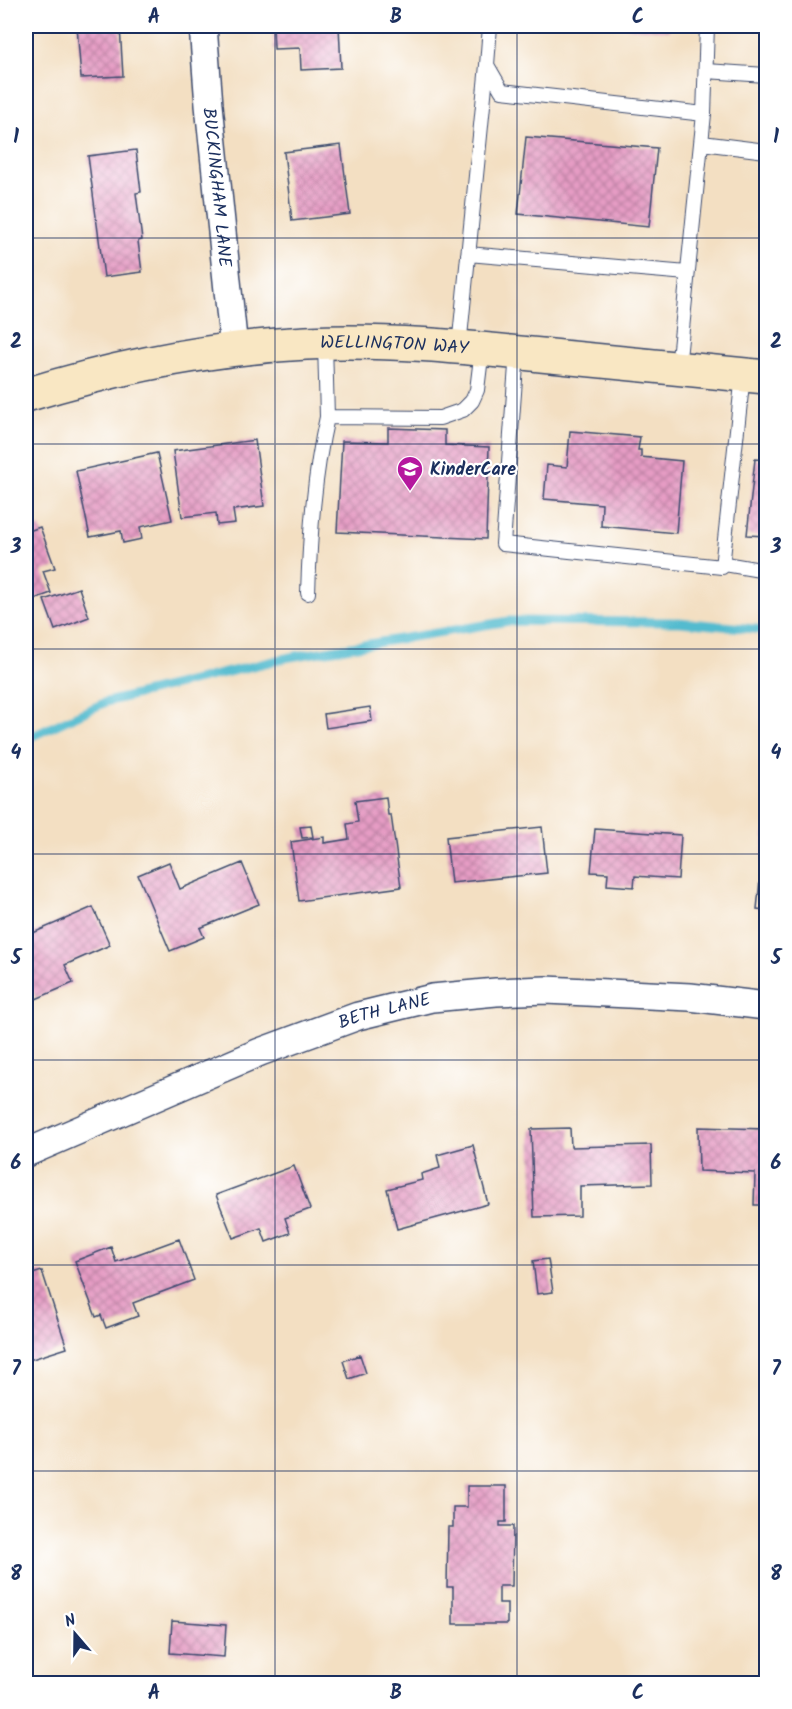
<svg xmlns="http://www.w3.org/2000/svg" width="792" height="1709" font-family="Kalam,sans-serif">
<style>
.lines{fill:none;stroke-linecap:round;stroke-linejoin:round}
.stream{stroke:#52bbcf;stroke-width:9}
.building{fill:url(#building-cross-hatch)}
.lane-casing{stroke:#3b496d;stroke-width:16}
.street-casing{stroke:#3b496d;stroke-width:30}
.secondary-casing{stroke:#3b496d;stroke-width:36}
.lane{stroke:#fff;stroke-width:14}
.street{stroke:#fff;stroke-width:27}
.secondary{stroke:#f9e7c3;stroke-width:33}
.grid{fill:none;stroke:#1b2f5e;stroke-width:1.5;stroke-opacity:0.55}
.labels{text-anchor:middle;stroke-width:4.5;stroke-linejoin:round;paint-order:stroke}
.street-label{font-size:18px;fill:#1b2f5e;stroke:#fff}
.poi-label{font-size:18px;font-weight:bold;fill:#1b2f5e;stroke:#fff;text-anchor:start}
.neatline{fill:none;stroke:#1b2f5e;stroke-width:2}
.grid-label{font-size:20px;text-anchor:middle;font-weight:bold;fill:#1b2f5e}
</style>
<defs>
<pattern id="building-cross-hatch" width="8" height="8" patternUnits="userSpaceOnUse" patternTransform="scale(1.5)"><rect width="8" height="8" fill="#e69cc4"/><path d="M0 0l8 8M0 8l8-8" fill="none" stroke="#ba80a2"/></pattern>
</defs>
<rect width="100%" height="100%" fill="#fff"/>
<filter id="ink" filterUnits="userSpaceOnUse"><feTurbulence type="fractalNoise" baseFrequency=".0167" numOctaves="2"/><feDisplacementMap in="SourceGraphic" scale="12" xChannelSelector="R" yChannelSelector="G"/><feConvolveMatrix kernelMatrix="1 2 1 2 8 2 1 2 1" color-interpolation-filters="sRGB"/></filter>
<filter id="wash" filterUnits="userSpaceOnUse"><feTurbulence type="fractalNoise" baseFrequency=".008" numOctaves="4" result="noise"/><feDisplacementMap in="SourceGraphic" scale="24" xChannelSelector="R" yChannelSelector="G"/><feGaussianBlur stdDeviation="1.35" result="paint"/><feColorMatrix in="noise" values="0 0 0 0 0 0 0 0 0 0 0 0 0 0 0 0 0 1.4 0 .05"/><feComposite in="paint" operator="in"/></filter>
<g filter="url(#wash)">
<rect width="100%" height="100%" fill="#f3dfc2"/>
<g class="lines">
<path class="stream" d="M 26,739 L 106,702 L 290,657 L 509,621 L 679,622 L 766,630"/>
</g>
<g id="blocks">
<path class="building" d="M 77,26 L 120,26 L 123,76 L 81,78 Z
M 273,26 L 339,26 L 341,68 L 301,70 L 300,48 L 274,49 Z
M 623,26 L 670,26 L 670,31 L 623,27 Z
M 526,137 L 657,148 L 649,227 L 518,214 Z
M 341,145 L 350,214 L 292,221 L 284,152 Z
M 136,150 L 141,192 L 136,193 L 142,240 L 138,241 L 142,272 L 104,277 L 88,156 Z
M 388,428 L 445,430 L 445,445 L 489,447 L 486,539 L 337,532 L 342,441 L 388,442 Z
M 570,431 L 640,437 L 638,450 L 641,450 L 641,457 L 682,461 L 676,533 L 601,526 L 602,504 L 544,499 L 547,465 L 567,467 Z
M 255,440 L 264,506 L 233,510 L 235,523 L 217,525 L 216,513 L 182,517 L 173,451 Z
M 157,453 L 172,520 L 140,527 L 142,539 L 123,543 L 121,531 L 90,537 L 76,471 Z
M 755,459 L 766,460 L 766,536 L 747,535 Z
M 40,527 L 55,568 L 43,571 L 51,593 L 26,602 L 26,532 Z
M 79,588 L 89,617 L 55,630 L 44,600 Z
M 370,707 L 372,721 L 326,728 L 324,714 Z
M 386,797 L 388,815 L 391,815 L 401,887 L 299,901 L 291,842 L 324,837 L 324,843 L 349,839 L 347,824 L 358,822 L 355,801 Z
M 311,826 L 313,837 L 302,838 L 300,827 Z
M 542,827 L 547,873 L 451,883 L 446,837 Z
M 595,829 L 681,835 L 678,879 L 635,876 L 634,887 L 607,885 L 608,873 L 591,872 Z
M 765,830 L 766,830 L 766,910 L 757,909 Z
M 169,862 L 180,889 L 242,863 L 259,904 L 200,928 L 204,937 L 170,951 L 138,875 Z
M 93,907 L 110,945 L 65,965 L 73,983 L 36,999 L 27,977 L 29,977 L 26,970 L 26,936 Z
M 698,1127 L 765,1129 L 766,1205 L 754,1205 L 755,1173 L 699,1171 Z
M 570,1128 L 571,1147 L 651,1145 L 652,1184 L 580,1186 L 580,1216 L 534,1217 L 531,1129 Z
M 473,1145 L 488,1204 L 397,1229 L 387,1189 L 422,1180 L 421,1174 L 440,1168 L 437,1155 Z
M 294,1166 L 310,1209 L 285,1218 L 290,1233 L 266,1242 L 261,1228 L 233,1238 L 216,1195 Z
M 179,1239 L 194,1280 L 133,1303 L 138,1316 L 106,1328 L 101,1315 L 96,1317 L 75,1261 L 111,1247 L 116,1262 Z
M 548,1259 L 553,1292 L 537,1294 L 533,1261 Z
M 42,1271 L 67,1348 L 26,1361 L 26,1276 Z
M 360,1355 L 366,1373 L 349,1379 L 343,1361 Z
M 467,1486 L 506,1486 L 506,1522 L 500,1522 L 500,1526 L 513,1526 L 512,1586 L 499,1586 L 499,1603 L 507,1603 L 507,1624 L 453,1624 L 453,1587 L 447,1587 L 448,1527 L 453,1527 L 453,1507 L 467,1507 Z
M 172,1621 L 226,1625 L 224,1657 L 170,1653 Z"/>
</g>
</g>
<g filter="url(#ink)">
<use href="#blocks" fill-opacity="0" stroke="#3b496d" stroke-width="1.5"/>
<g class="lines">
<g class="lane-casing">
<path id="lane" d="M 490,26 L 487,65 L 502,91 L 704,114 L 707,26
M 706,71 L 766,75
M 702,143 L 766,151
M 468,254 L 687,273
M 325,343 L 327,417 L 440,418 L 463,410 L 472,401 L 477,390 L 482,349
M 459,347 L 487,65
M 517,352 L 503,544 L 722,567 L 743,375
M 678,368 L 704,114
M 722,567 L 725,564 L 766,571
M 308,593 C 310,533 314,475 327,417"/>
</g>
<g class="street-casing">
<g id="street">
<path id="s1" d="M 203,26 L 209,105 L 234,349"/>
<path id="s2" d="M 26,1153 L 260,1052 L 358,1016 L 432,998 L 496,992 L 546,990 L 690,997 L 766,1006"/>
</g>
</g>
<g class="secondary-casing">
<g id="secondary">
<path id="s3" d="M 26,395 C 117,367 210,348 306,343 C 384,339 463,347 541,355 C 616,362 691,370 766,377"/>
</g>
</g>
<use href="#lane" class="lane"/>
<use href="#street" class="street"/>
<use href="#secondary" class="secondary"/>
</g>
</g>
<path class="grid" d="M 275,26 L 275,1684M 517,26 L 517,1684M 26,238 L 766,238M 26,444 L 766,444M 26,649 L 766,649M 26,854 L 766,854M 26,1060 L 766,1060M 26,1265 L 766,1265M 26,1471 L 766,1471"/>
<defs>
<g id="school-pin" transform="scale(1.35)"><path d="M0 17L-7.5 6A9.5 9.5 0 1 1 7.5 6Z" fill="#b5179e" stroke="#fff"/><path d="M0-5L7-2L0 1L-7-2ZM-4 1L0 2.5L4 1V4Q0 6-4 4Z" fill="#fff"/></g>
</defs>
<g fill-rule="evenodd">
<use href="#school-pin" x="410" y="469"/>
</g>
<g class="labels">
<g class="street-label">
<text dy="6" stroke="none"><textPath href="#s1" startOffset="162">BUCKINGHAM LANE</textPath></text>
<text dy="6" stroke="none"><textPath href="#s3" startOffset="374">WELLINGTON WAY</textPath></text>
<text dy="6" stroke="none"><textPath href="#s2" startOffset="386">BETH LANE</textPath></text>
</g>
<g class="poi-label">
<text x="430" y="475">KinderCare</text>
</g>
</g>
<rect width="792" height="1709" fill="none" stroke="#fff" stroke-width="66"/>
<g transform="translate(75 1634) rotate(340)" stroke="#ffffff" stroke-width="4.5" paint-order="stroke">
<path d="M0-4.5L10 22L0 15L-10 22Z" fill="#1b2f5e"/>
<text y="-9" font-size="16" font-weight="bold" text-anchor="middle" fill="#1b2f5e">N</text>
</g>
<rect x="33" y="33" width="726" height="1643" class="neatline"/>
<g class="grid-label">
<text x="154" y="23">A</text>
<text x="396" y="23">B</text>
<text x="638" y="23">C</text>
<text x="16" y="143">1</text>
<text x="776" y="143">1</text>
<text x="16" y="348">2</text>
<text x="776" y="348">2</text>
<text x="16" y="553">3</text>
<text x="776" y="553">3</text>
<text x="16" y="759">4</text>
<text x="776" y="759">4</text>
<text x="16" y="964">5</text>
<text x="776" y="964">5</text>
<text x="16" y="1169">6</text>
<text x="776" y="1169">6</text>
<text x="16" y="1375">7</text>
<text x="776" y="1375">7</text>
<text x="16" y="1580">8</text>
<text x="776" y="1580">8</text>
<text x="154" y="1699">A</text>
<text x="396" y="1699">B</text>
<text x="638" y="1699">C</text>
</g>
</svg>
